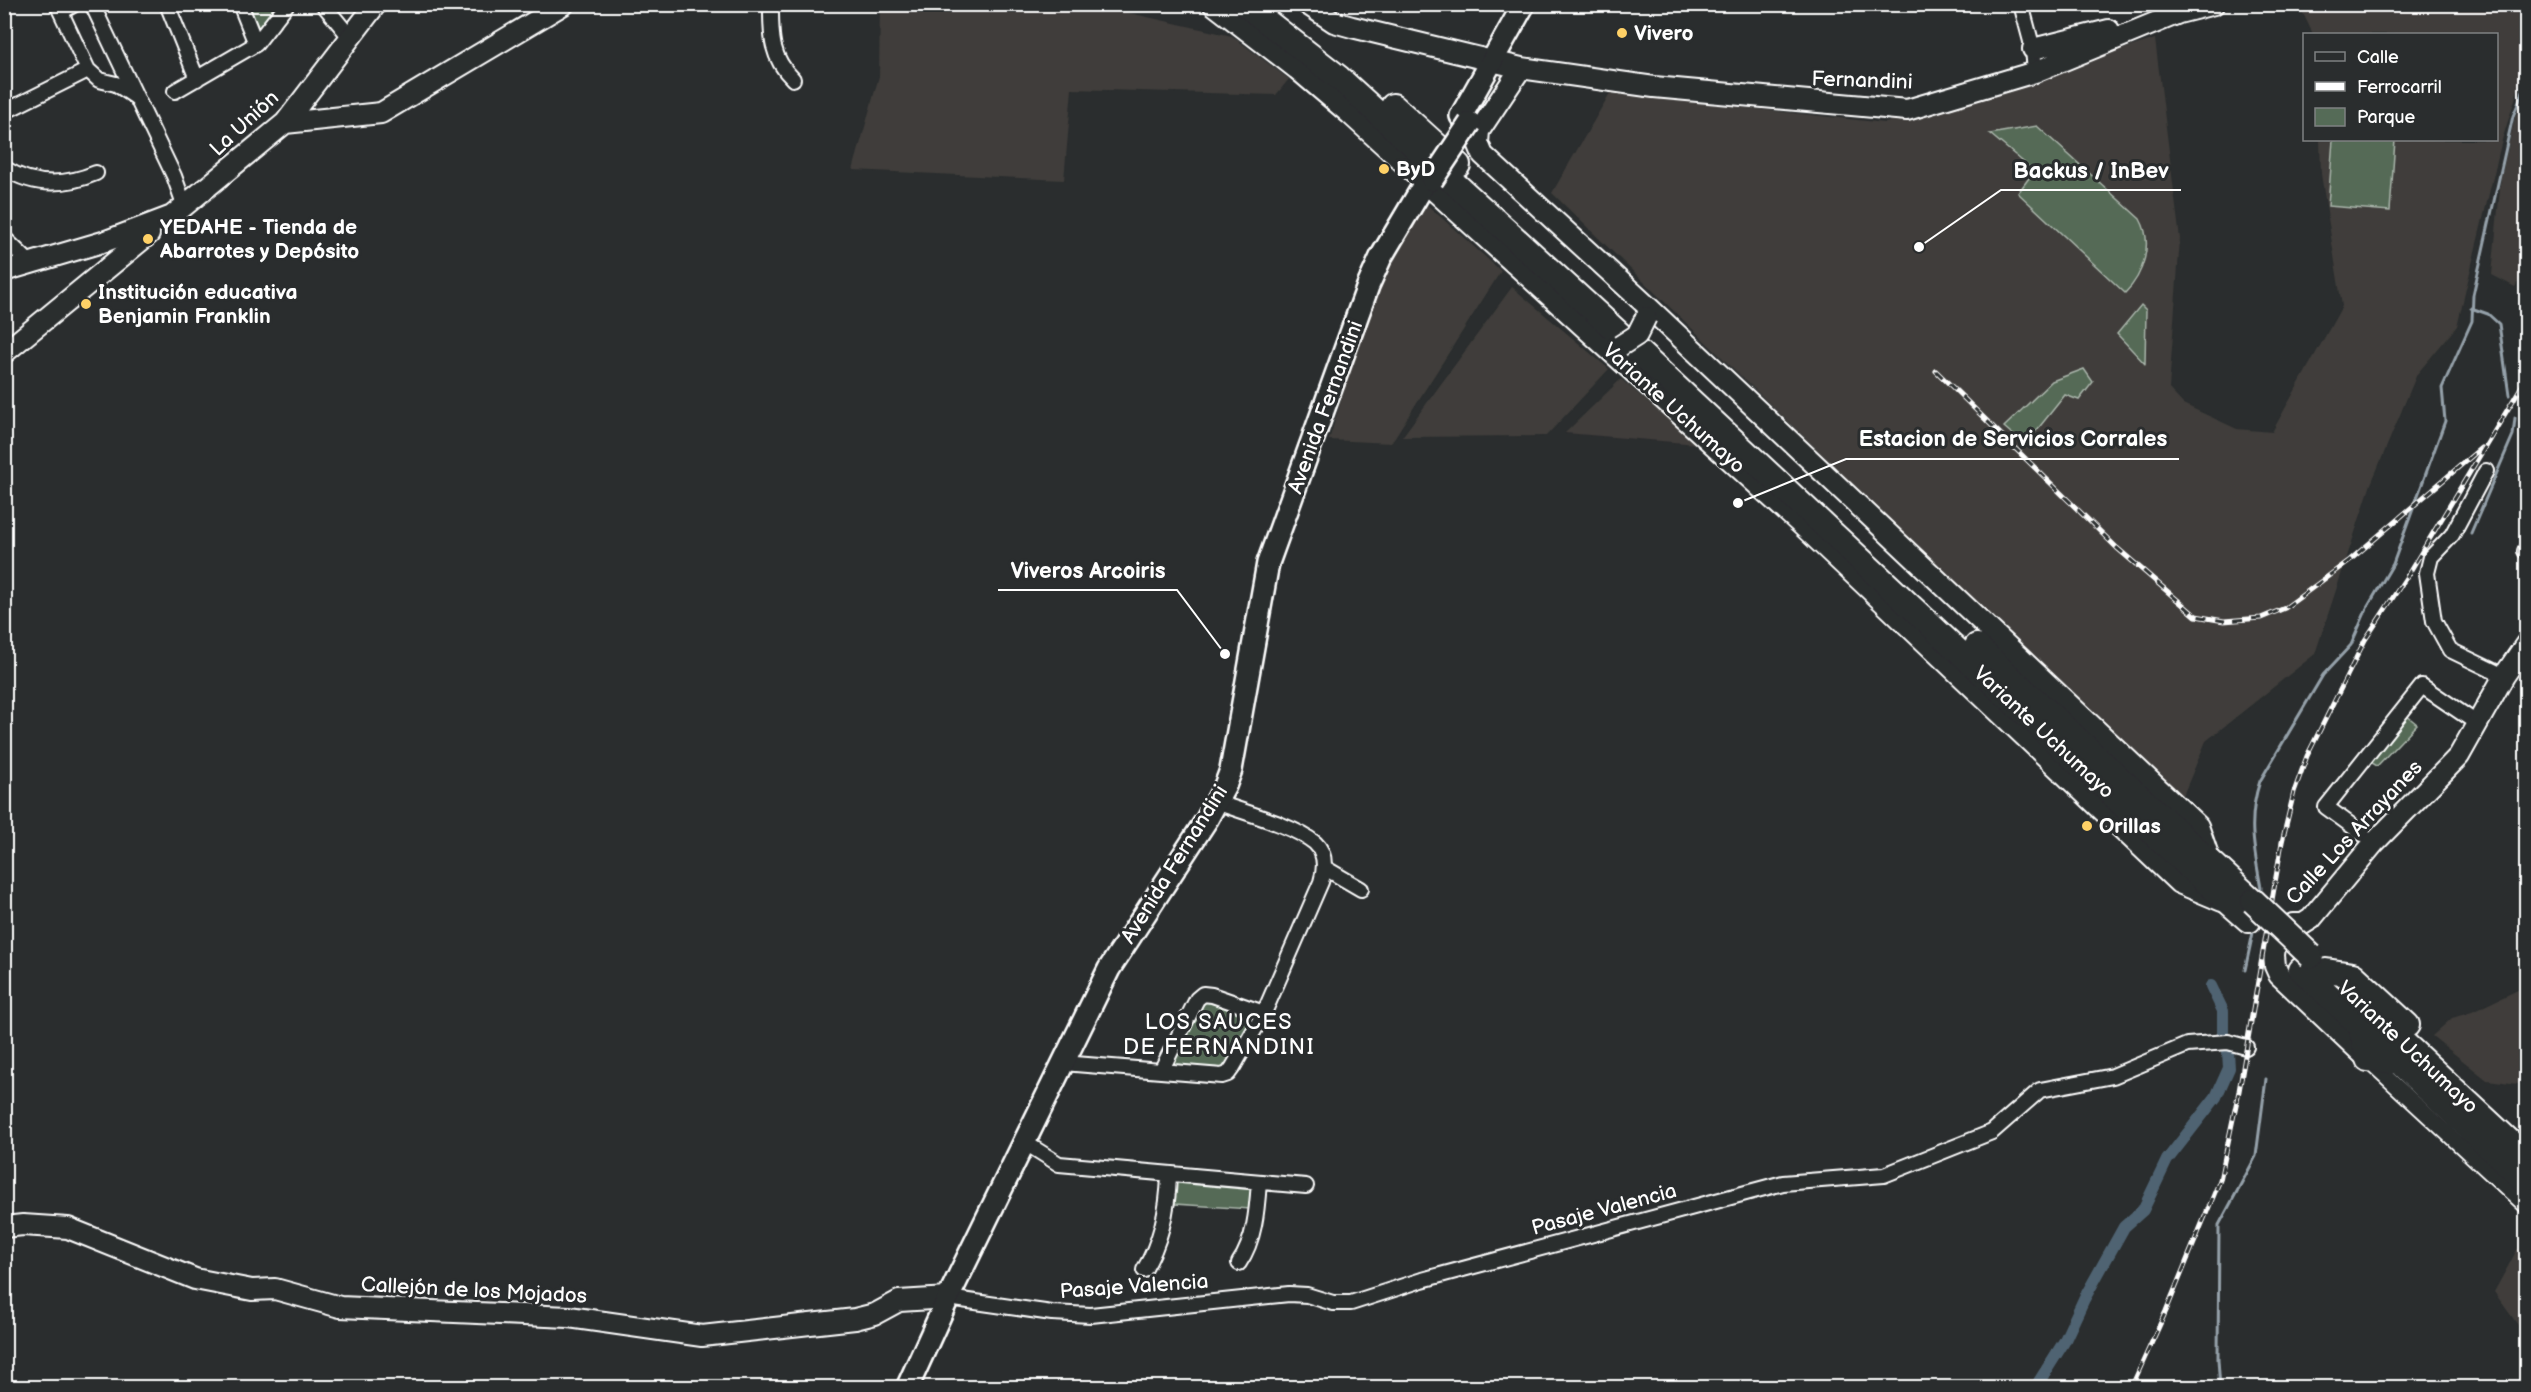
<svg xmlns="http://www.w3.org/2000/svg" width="2531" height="1392" font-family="'Balsamiq Sans',sans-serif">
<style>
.built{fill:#3f3d3a}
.green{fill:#556b57;stroke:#aab5ab;stroke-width:1.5}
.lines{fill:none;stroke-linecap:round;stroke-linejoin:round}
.stream{stroke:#95a1aa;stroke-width:3}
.canal{stroke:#4f6372;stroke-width:12}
.street-casing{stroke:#fff;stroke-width:18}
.secondary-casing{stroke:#fff;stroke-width:24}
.primary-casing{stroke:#fff;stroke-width:26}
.highway-casing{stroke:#fff;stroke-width:28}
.street{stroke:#2a2d2e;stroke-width:14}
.secondary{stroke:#2a2d2e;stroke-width:20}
.primary{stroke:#2a2d2e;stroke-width:21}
.highway{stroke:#2a2d2e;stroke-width:24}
.rail-casing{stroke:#fff;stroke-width:5}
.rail{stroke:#2a2d2e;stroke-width:3;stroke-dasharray:9;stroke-linecap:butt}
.secondary-bridge-casing{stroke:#fff;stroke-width:24;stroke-linecap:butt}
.primary-bridge-casing{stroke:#fff;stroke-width:26;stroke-linecap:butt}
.highway-bridge-casing{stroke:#fff;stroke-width:28;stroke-linecap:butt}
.secondary-bridge{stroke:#2a2d2e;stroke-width:20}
.primary-bridge{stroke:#2a2d2e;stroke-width:21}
.highway-bridge{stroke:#2a2d2e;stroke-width:24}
.poi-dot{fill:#ffd166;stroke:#2a2d2e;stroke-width:2}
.labels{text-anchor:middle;stroke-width:6;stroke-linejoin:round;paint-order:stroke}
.poi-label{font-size:21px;font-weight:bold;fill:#fff;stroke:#2a2d2e;text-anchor:start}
.street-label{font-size:21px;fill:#fff;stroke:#2a2d2e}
.neighbourhood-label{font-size:22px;letter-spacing:1.5px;fill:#fff;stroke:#2a2d2e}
.leader{fill:none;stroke:#fff;stroke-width:2}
.callout-dot{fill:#fff;stroke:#2a2d2e;stroke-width:2}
.callout-label{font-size:22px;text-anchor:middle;font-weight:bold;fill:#fff;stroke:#2a2d2e;stroke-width:6;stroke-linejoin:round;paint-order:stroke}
</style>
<rect width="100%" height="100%" fill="#2a2d2e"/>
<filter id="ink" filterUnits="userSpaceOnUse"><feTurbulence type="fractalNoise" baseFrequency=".0167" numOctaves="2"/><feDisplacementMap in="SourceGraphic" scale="12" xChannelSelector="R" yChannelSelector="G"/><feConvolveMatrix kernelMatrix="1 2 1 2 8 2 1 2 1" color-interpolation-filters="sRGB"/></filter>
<g filter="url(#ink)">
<path class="built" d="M 880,5 L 1094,5 L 1232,36 L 1289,79 L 1276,95 L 1072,89 L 1064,180 L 853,170 L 879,76 Z
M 2299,5 L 2526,5 L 2526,65 L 2502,140 L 2457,326 L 2417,374 L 2371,484 L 2315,654 L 2206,741 L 2182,798 L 2063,688 L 1552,193 L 1610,93 L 1885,123 L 2155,39 L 2180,239 L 2169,389 L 2183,404 L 2237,429 L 2272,432 L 2342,306 L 2321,174 L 2320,140 L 2496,140 L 2496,34 L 2313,34 Z
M 2526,91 L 2526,269 L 2515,287 L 2492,275 L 2501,177 L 2515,117 Z
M 1424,202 L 1501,271 L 1391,443 L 1329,440 L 1379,274 Z
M 1512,287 L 1609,369 L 1546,436 L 1402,437 Z
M 1621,379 L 1697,444 L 1565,433 Z
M 2526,986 L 2526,1085 L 2487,1080 L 2432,1036 L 2452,1018 L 2472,1012 Z
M 2518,1248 L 2526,1259 L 2526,1336 L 2494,1292 Z"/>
<path class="green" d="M 249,5 L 283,5 L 260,32 Z
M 2037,126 L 2140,219 C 2154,244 2143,275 2125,293 L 2018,193 L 2034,171 L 1990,134 Z
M 2333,140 L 2395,140 L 2390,211 L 2328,206 Z
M 2141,305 L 2146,310 L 2145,364 L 2117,334 Z
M 2084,369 L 2093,382 L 2079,400 L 2065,395 L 2025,445 L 2004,427 L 2052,381 Z
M 2406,715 L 2417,724 L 2377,766 L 2369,761 Z
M 1206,999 L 1254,1016 L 1227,1069 L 1175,1065 L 1172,1059 Z
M 1176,1181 L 1252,1186 L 1250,1209 L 1175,1204 Z"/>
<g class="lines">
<path class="stream" d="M 2471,308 L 2488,314 L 2499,324 L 2509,395
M 2471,533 L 2513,435 L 2515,418
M 2260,895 L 2261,888 C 2254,849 2247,820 2260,781 L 2323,675 L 2351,645 L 2367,608 L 2393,564 L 2445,421 L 2442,388 L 2472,321 L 2473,295 L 2513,116 L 2526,85
M 2245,970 L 2254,928
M 2220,1388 L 2218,1359 L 2219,1225 L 2256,1156 L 2266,1079"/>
<path class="canal" d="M 2211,986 L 2223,1011 L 2223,1034
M 2035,1388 L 2064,1342 L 2084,1299 L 2124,1227 L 2143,1210 L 2167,1160 L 2216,1097 L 2229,1068 L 2228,1052"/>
<g class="street-casing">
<path id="street" d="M 57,4 L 88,70 L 99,80 L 116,84 L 137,98
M 92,4 L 174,176 L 185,207
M 167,4 L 197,79
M 240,4 L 256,44
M 323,4 L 350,37
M 771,4 C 771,34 770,57 793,79
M 2021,4 L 2033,49 L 2035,72
M 61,12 L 75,4
M 175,91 L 256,44 L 287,4
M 4,112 L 88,70
M 4,168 C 34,187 65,186 96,173
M 4,238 L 31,264
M 2486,471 L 2452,535 L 2431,557 L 2427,573 L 2434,621 L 2450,650 L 2504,676
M 2525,551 L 2526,549
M 2363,834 L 2326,807 L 2422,686 L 2478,724
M 1325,868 L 1361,889
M 2369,1061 L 2526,1206
M 1063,1063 L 1222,1076 L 1228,1074 L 1233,1067 L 1264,1013 L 1321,882 C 1325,869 1327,854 1315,843 C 1295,826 1243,812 1216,802
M 1161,1071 L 1197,999 L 1203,994 L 1212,995 L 1264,1013
M 1024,1142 L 1059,1164 L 1306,1186
M 1239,1263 C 1255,1240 1257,1209 1259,1182
M 1144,1270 C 1161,1242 1168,1208 1169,1175
M 948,1298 L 1052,1313 L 1091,1315 L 1289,1294 L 1307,1295 L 1333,1303 L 1351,1303 L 1422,1280 L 1783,1183 L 1884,1175 L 1992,1132 L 2040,1090 L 2113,1076 L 2187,1045 L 2228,1042 L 2246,1047"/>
</g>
<g class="secondary-casing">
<path id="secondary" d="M 1213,4 L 1297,69 L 1350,114 L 1806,529 L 2179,883 L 2222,901
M 1307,4 L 1334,22 L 1352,27 L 1521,68 L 1654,87 L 1907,110 L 2035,72 L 2179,13 L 2214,4
M 2033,49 L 2109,30
M 1521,68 L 1479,131 L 1478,143 L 1483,155 L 1645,304 L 2198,826 L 2210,861
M 285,123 L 381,113 L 564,4
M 4,271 L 106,241 L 172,216 L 285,123 L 376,4
M 4,353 L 149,234 L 148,226
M 2368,1059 L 2279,975 L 2275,966 L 2274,955 L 2276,940 L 2282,930 L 2293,924 L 2303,924 L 2311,919 L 2374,843 L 2459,756 L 2504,676 L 2526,644
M 4,1227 L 23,1225 L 68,1228 L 195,1279 L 252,1290 L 275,1289 L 340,1307 L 569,1317 L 702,1336 L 855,1319 L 875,1314 L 899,1301 L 948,1298"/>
</g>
<g class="primary-casing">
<path id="primary" d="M 1461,116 L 1524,4
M 907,1388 L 948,1298 L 1109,969 L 1207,819 L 1225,786 L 1231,770 L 1268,563 L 1368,286 L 1381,257 L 1425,183"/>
</g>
<g class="highway-casing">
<path id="highway" d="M 1244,4 L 1339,78 L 1616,331 L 2191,869 L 2249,920
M 1393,106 L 1458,165
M 1977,646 L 2253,901
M 2301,970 L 2526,1182
M 2326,971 L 2353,975 L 2407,1025
M 2377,1018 L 2526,1157
M 2359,1023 L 2368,1059 L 2399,1062"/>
</g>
<use href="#street" class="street"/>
<use href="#secondary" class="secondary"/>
<use href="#primary" class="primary"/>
<use href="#highway" class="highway"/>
<g class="rail-casing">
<path id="rail" d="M 1936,371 L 2117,548 L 2196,616 L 2224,621 L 2261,618 L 2285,608 L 2350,560 L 2481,448
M 2131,1388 L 2166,1311 L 2220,1180 L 2239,1091 L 2282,842 L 2294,792 L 2307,756 L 2365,640 L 2409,573 L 2526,379"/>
</g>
<use href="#rail" class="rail"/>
<g class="secondary-bridge-casing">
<path id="secondary-bridge" d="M 1620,346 L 1637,335 L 1646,317"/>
</g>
<g class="primary-bridge-casing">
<path id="primary-bridge" d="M 1432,180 L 1470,123"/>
</g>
<g class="highway-bridge-casing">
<path id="highway-bridge" d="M 2253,901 L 2311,956"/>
</g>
<use href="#secondary-bridge" class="secondary-bridge"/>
<use href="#primary-bridge" class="primary-bridge"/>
<use href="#highway-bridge" class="highway-bridge"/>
</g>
</g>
<g class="poi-dot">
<circle cx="1622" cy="33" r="6"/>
<circle cx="1384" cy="169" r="6"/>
<circle cx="148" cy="239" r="6"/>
<circle cx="86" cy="304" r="6"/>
<circle cx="2087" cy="826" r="6"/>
</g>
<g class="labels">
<g class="poi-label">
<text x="1634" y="40">Vivero</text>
<text x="1396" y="176">ByD</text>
<text x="160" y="234">YEDAHE - Tienda de<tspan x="160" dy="24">Abarrotes y Depósito</tspan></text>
<text x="98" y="299">Institución educativa<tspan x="98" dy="24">Benjamin Franklin</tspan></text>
<text x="2099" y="833">Orillas</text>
</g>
<g class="street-label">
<text transform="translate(1862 80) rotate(2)" y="7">Fernandini</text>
<text transform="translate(244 123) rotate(-43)" y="7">La Unión</text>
<text transform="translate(1325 407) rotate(-70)" y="7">Avenida Fernandini</text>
<text transform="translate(1674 408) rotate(42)" y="7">Variante Uchumayo</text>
<text transform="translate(2044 732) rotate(43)" y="7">Variante Uchumayo</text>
<text transform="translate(2354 832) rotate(-47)" y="7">Calle Los Arrayanes</text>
<text transform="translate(1174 864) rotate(-58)" y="7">Avenida Fernandini</text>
<text transform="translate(2408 1047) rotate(43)" y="7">Variante Uchumayo</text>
<text transform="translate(1604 1209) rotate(-15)" y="7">Pasaje Valencia</text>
<text transform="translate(1134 1286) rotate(-4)" y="7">Pasaje Valencia</text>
<text transform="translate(474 1290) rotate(3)" y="7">Callejón de los Mojados</text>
</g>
<g class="neighbourhood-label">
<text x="1219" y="1029">LOS SAUCES<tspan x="1219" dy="25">DE FERNANDINI</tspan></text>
</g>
</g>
<path class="leader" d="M1919 247L2001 190H2181M1738 503L1846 459H2179M1225 654L1177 590H998"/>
<g class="callout-dot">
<circle cx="1919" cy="247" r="6"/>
<circle cx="1738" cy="503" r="6"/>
<circle cx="1225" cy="654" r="6"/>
</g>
<g class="callout-label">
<text x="2091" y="178">Backus / InBev</text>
<text x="2013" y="446">Estacion de Servicios Corrales</text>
<text x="1088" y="578">Viveros Arcoiris</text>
</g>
<rect width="2531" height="1392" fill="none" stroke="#2a2d2e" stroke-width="24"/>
<rect x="12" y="12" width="2507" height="1368" fill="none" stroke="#fff" stroke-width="2" filter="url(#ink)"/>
<rect x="2303" y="33" width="195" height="108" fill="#2a2d2e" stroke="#7f8182" stroke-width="1.5"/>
<rect x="2315" y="52" width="30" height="9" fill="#2a2d2e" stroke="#7f8182" stroke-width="1.5"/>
<text x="2357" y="63" font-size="18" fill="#ffffff">Calle</text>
<rect x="2315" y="82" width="30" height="9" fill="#ffffff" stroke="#7f8182" stroke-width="1.5"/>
<text x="2357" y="93" font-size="18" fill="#ffffff">Ferrocarril</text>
<rect x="2315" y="108" width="30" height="18" fill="#556b57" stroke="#7f8182" stroke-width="1.5"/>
<text x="2357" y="123" font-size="18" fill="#ffffff">Parque</text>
</svg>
